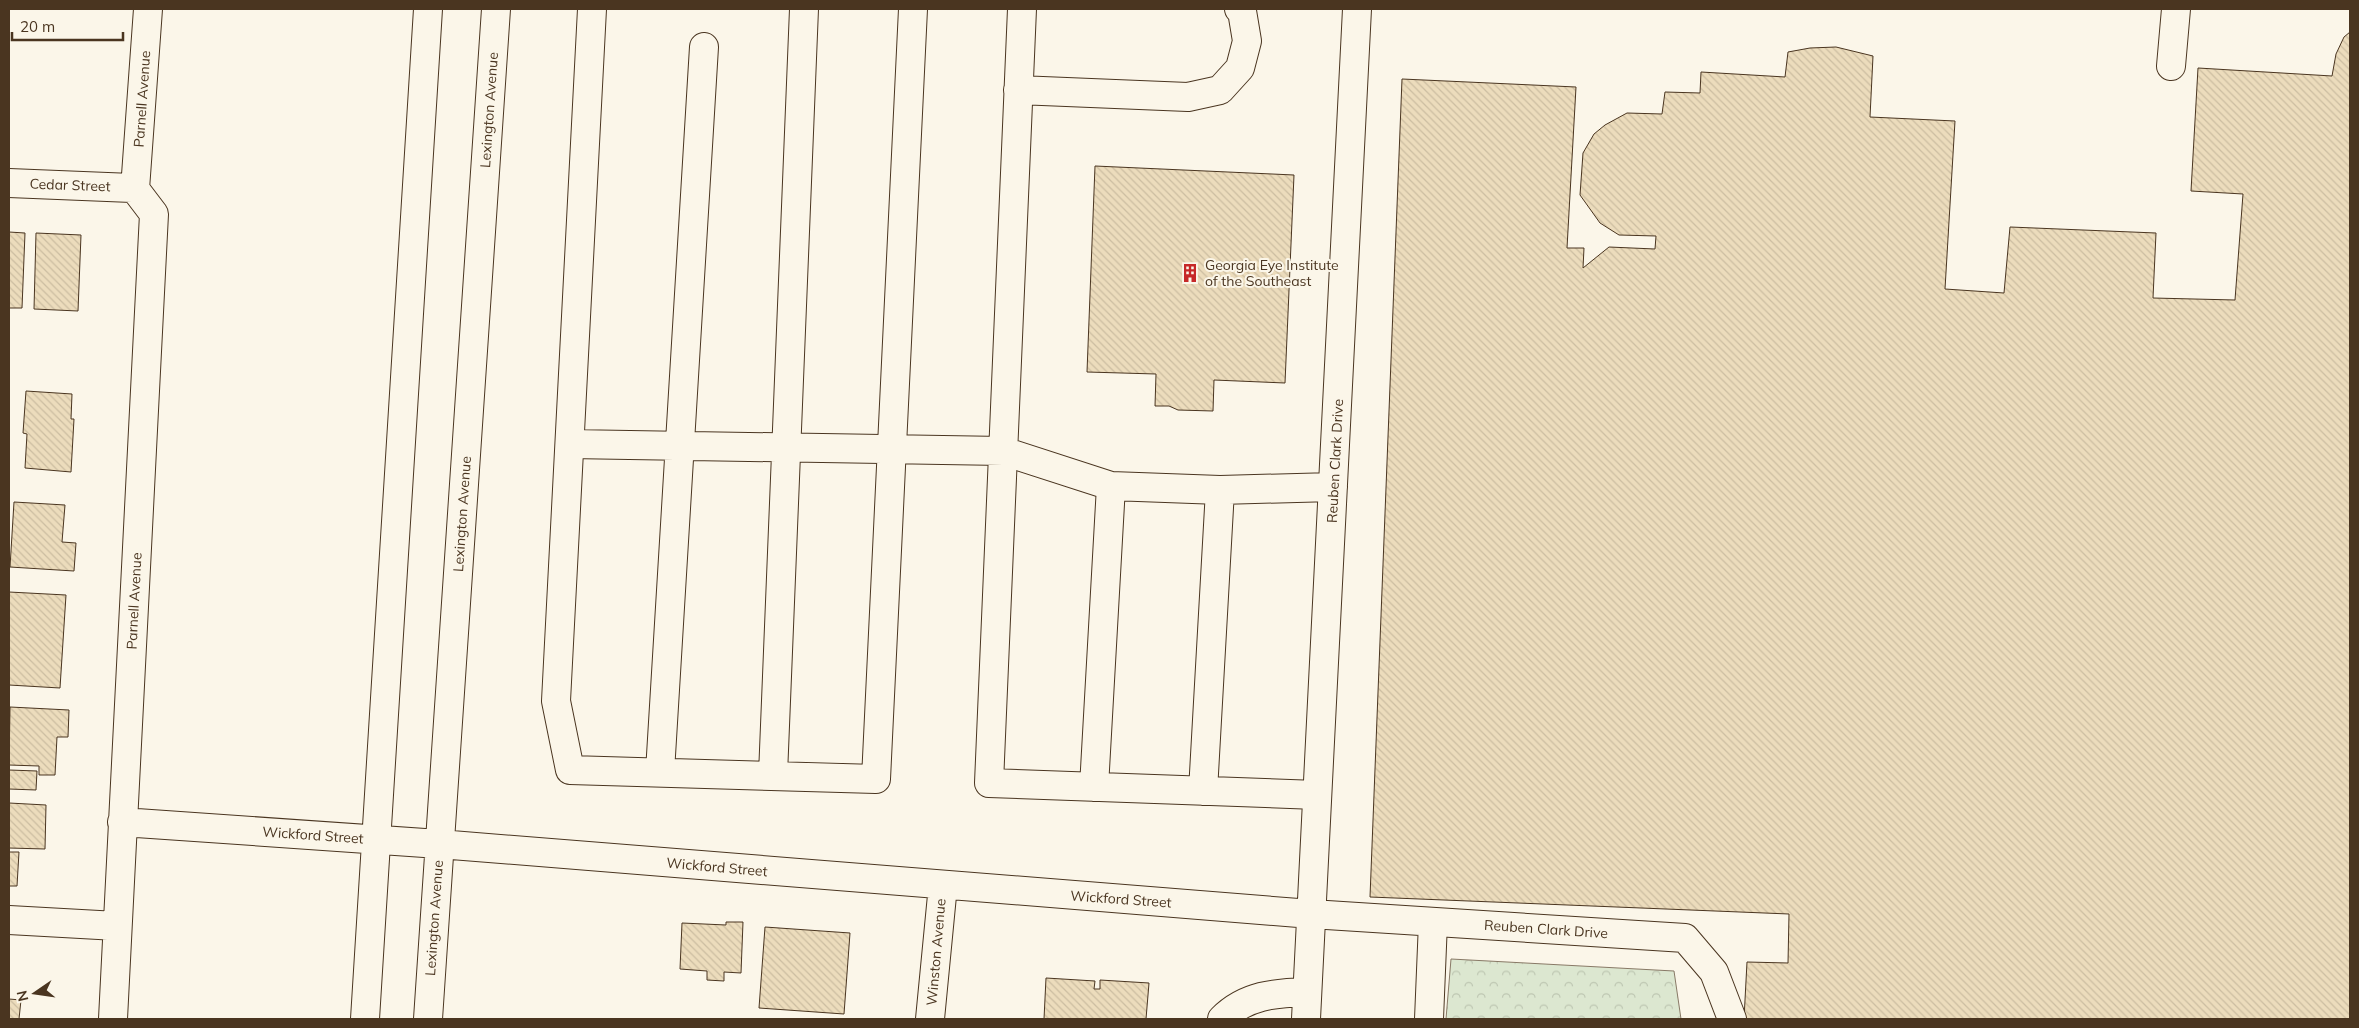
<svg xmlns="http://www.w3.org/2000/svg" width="2359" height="1028" font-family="Mulish,sans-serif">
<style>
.park{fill:url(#park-crowns);stroke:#887966}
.building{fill:url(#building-back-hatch);stroke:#4a3520}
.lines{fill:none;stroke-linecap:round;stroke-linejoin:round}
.minor-casing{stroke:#4a3520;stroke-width:30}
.minor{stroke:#fbf6e9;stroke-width:28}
.labels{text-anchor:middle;stroke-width:4;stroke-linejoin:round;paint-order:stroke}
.street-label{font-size:14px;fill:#4a3520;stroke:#fbf6e9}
.poi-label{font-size:14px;fill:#4a3520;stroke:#fbf6e9;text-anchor:start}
</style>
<defs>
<pattern id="park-crowns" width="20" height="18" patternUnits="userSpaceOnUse" patternTransform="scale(1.25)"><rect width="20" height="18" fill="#dce7d0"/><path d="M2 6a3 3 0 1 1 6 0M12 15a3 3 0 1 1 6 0" fill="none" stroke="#bec7b2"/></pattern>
<pattern id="building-back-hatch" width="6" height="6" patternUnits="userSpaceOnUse" patternTransform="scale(1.25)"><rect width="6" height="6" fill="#ecdcbc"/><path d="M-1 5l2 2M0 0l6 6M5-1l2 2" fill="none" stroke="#ccbda1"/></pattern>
</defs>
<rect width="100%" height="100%" fill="#fbf6e9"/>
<path class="park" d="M 1451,959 L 1674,971 L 1681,1019 L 1446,1019 Z"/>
<path class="building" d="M 2350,32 L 2350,1019 L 1744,1019 L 1747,962 L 1788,963 L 1789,914 L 1370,897 L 1402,79 L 1576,87 L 1567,248 L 1584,248 L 1583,268 L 1609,247 L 1655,249 L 1656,236 L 1619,235 L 1600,223 L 1580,195 L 1583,153 L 1594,134 L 1605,125 L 1627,113 L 1662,114 L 1665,92 L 1700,93 L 1701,72 L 1785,77 L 1788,52 L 1810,48 L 1836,47 L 1873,56 L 1870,117 L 1955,121 L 1945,289 L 2004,293 L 2010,227 L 2156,233 L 2153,298 L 2235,300 L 2243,194 L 2191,191 L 2198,68 L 2332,76 L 2336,54 L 2344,37 Z
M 1095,166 L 1294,175 L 1285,383 L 1214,380 L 1213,411 L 1178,410 L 1169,406 L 1155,406 L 1156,374 L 1087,372 Z
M 9,232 L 25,233 L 22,308 L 9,308 Z
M 36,233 L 81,235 L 78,311 L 34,309 Z
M 26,391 L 72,394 L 71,419 L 74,419 L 71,472 L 25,468 L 27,434 L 23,433 Z
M 14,502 L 65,505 L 62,542 L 76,543 L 74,571 L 10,567 Z
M 9,592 L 66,595 L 60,688 L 9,685 Z
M 10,707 L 69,710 L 68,737 L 57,737 L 55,775 L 39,775 L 39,766 L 9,765 Z
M 9,770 L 37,771 L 36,790 L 9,789 Z
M 9,803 L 46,805 L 45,849 L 9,848 Z
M 9,852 L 19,852 L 17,886 L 9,886 Z
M 726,922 L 743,922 L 741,973 L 724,972 L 724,981 L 707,980 L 707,971 L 680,969 L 682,923 L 726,925 Z
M 765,927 L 850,933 L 844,1014 L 759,1008 Z
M 1046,978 L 1095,981 L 1094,989 L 1100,989 L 1100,980 L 1149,983 L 1146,1019 L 1044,1019 Z
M 9,999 L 21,1000 L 19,1019 L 9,1019 Z"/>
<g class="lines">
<g class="minor-casing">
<path id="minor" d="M 592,9 L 556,701 L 570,770 L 876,779 L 913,9
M 1022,9 L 989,783 L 1317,795
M 2171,66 L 2176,9
M 1018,90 L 1188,97 L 1220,90 L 1240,68 L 1247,41 L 1242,11 L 1239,9
M 9,183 L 132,188 L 135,189 L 154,214 L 113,1019
M 135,189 L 148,9
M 570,444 L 1003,451 L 1111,486 L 1220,490 L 1333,487
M 660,772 L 704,47
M 773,775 L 804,9
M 1094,787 L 1111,486
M 1203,791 L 1220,490
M 122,822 L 439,844 L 1311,914 L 1685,938 L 1714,972 L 1732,1019
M 9,920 L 117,926
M 365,1019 L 428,9
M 428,1019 L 496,9
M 930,1019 L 943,885
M 1222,1019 C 1246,995 1275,993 1307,992
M 1306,1019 L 1357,9
M 1429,1019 L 1433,922"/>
</g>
<use href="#minor" class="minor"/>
</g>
<defs>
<g id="building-bare" transform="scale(1.5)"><path d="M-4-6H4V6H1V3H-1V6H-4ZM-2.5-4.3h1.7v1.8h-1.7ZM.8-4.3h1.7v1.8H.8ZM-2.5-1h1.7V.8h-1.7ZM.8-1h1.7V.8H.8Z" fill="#c62828" stroke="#fbf6e9" stroke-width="2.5" paint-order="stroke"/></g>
</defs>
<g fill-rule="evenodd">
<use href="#building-bare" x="1190" y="273"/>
</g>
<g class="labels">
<g class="street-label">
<text transform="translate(142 99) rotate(-86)" y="5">Parnell Avenue</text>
<text transform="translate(489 110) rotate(-86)" y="5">Lexington Avenue</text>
<text transform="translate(70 185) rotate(2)" y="5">Cedar Street</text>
<text transform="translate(1335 461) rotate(-87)" y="5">Reuben Clark Drive</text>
<text transform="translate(462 514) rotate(-86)" y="5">Lexington Avenue</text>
<text transform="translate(134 601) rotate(-87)" y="5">Parnell Avenue</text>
<text transform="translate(313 835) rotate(4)" y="5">Wickford Street</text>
<text transform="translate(717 867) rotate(5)" y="5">Wickford Street</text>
<text transform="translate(1121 899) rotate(4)" y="5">Wickford Street</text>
<text transform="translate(434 918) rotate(-86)" y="5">Lexington Avenue</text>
<text transform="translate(1546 929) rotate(4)" y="5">Reuben Clark Drive</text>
<text transform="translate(936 952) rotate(-85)" y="5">Winston Avenue</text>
</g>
<g class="poi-label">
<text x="1205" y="270">Georgia Eye Institute<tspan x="1205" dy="16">of the Southeast</tspan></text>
</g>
</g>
<rect width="2359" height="1028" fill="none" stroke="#4a3520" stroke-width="20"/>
<g transform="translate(35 993) rotate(257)" stroke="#fbf6e9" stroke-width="4" paint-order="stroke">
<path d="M0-4L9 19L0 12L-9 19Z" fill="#4a3520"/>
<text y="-8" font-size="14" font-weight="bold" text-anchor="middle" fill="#4a3520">N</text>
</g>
<path d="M12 32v8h111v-8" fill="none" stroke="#4a3520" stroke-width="2.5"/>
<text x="20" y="32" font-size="15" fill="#4a3520" stroke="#fbf6e9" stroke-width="4" paint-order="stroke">20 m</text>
</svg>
